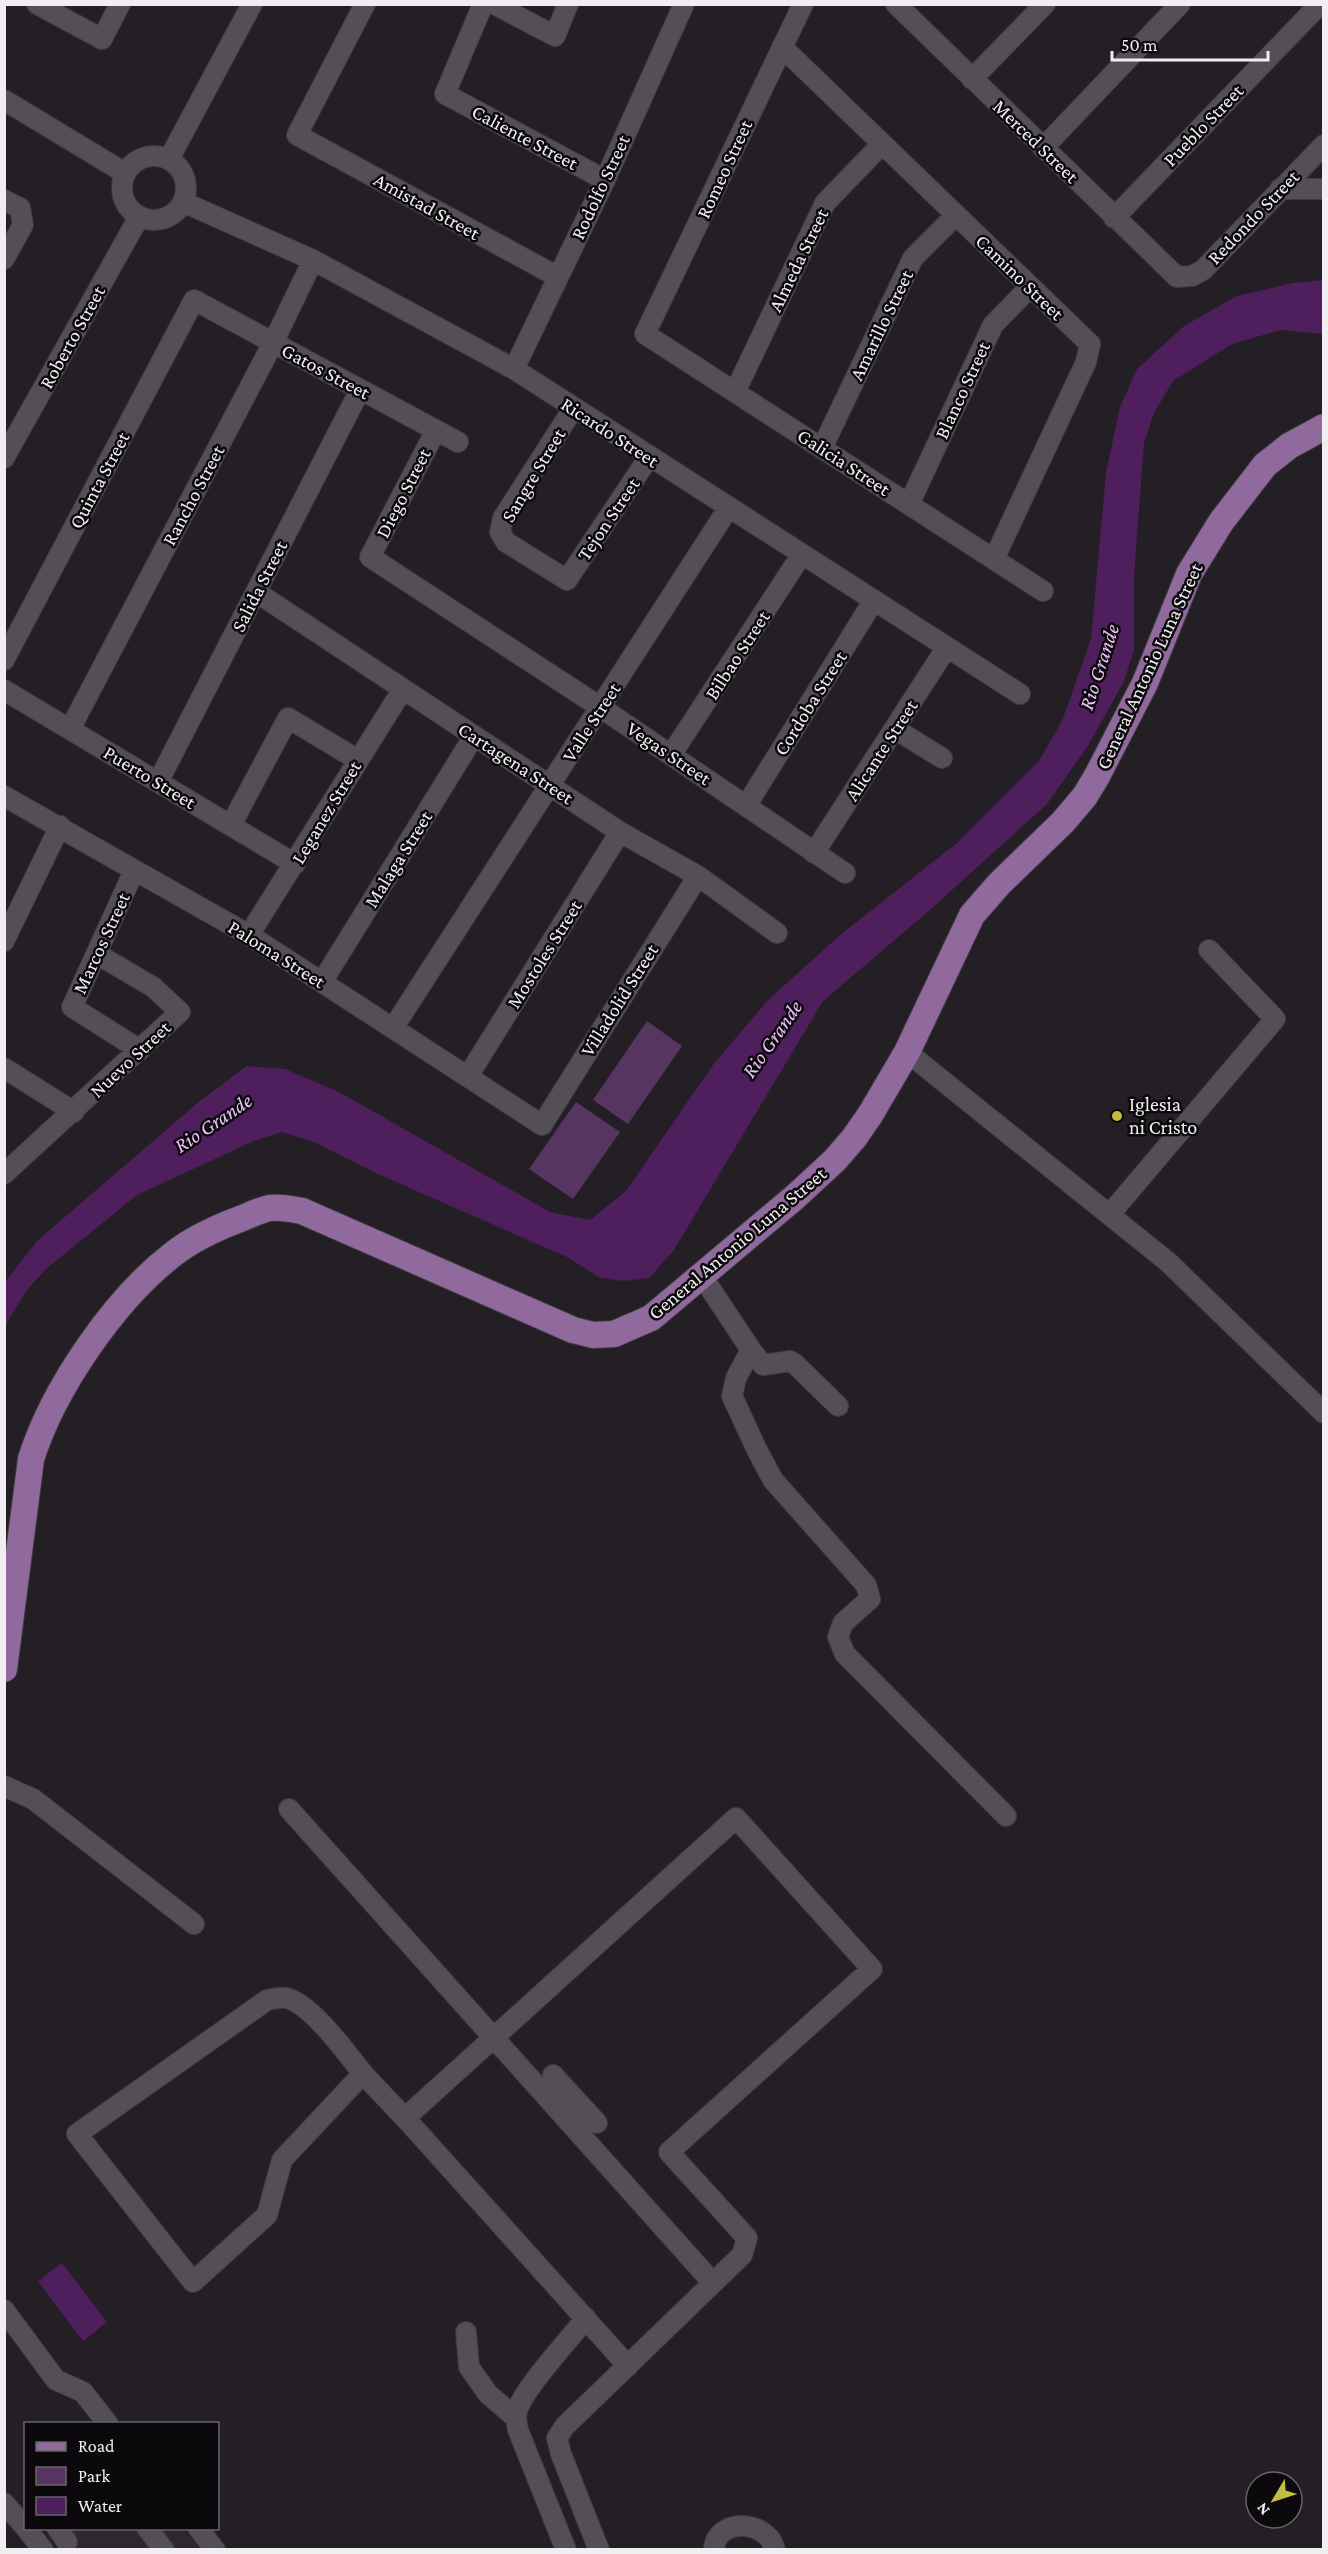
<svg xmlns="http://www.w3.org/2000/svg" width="1328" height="2554" font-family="'Crimson Pro',serif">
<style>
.built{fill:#2f2632}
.green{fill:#573561}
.water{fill:#4f1f5d}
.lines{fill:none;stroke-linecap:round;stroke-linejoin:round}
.minor-casing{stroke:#3f3b40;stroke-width:22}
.major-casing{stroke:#3f3b40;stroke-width:28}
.minor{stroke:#544f56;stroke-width:20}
.major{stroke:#916a9d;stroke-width:26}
.poi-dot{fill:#c2bd3f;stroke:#0b090c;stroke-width:2}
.labels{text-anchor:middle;stroke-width:5;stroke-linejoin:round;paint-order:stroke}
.street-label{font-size:20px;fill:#f1eef2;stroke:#0b090c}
.poi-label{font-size:20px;fill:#f1eef2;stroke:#0b090c;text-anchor:start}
.water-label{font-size:21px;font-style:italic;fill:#ecc3f9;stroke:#0b090c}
</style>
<rect width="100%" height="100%" fill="#231f25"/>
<path class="built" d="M 45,2529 L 182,2529 L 200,2549 L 63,2549 Z"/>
<path class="green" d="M 647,1021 L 682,1046 L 628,1124 L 593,1100 Z
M 576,1102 L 620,1132 L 573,1199 L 529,1169 Z"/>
<path class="water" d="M 1323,280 L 1323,334 L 1281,330 L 1232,344 L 1173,381 L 1154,413 L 1144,443 L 1134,576 L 1134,650 L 1124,681 L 1088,746 L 1047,804 L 931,909 L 823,1001 L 674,1250 L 649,1278 L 623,1281 L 600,1278 L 567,1257 L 380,1175 L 314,1142 L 282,1132 L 256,1140 L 137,1195 L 46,1269 L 26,1291 L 5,1326 L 5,1282 L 37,1241 L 195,1105 L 247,1066 L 285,1069 L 339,1092 L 550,1212 L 590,1220 L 626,1191 L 713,1065 L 767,1001 L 840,935 L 957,843 L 1039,761 L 1062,721 L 1091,639 L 1106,473 L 1120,407 L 1137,369 L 1184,326 L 1237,296 L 1293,283 Z
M 62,2263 L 107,2322 L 83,2341 L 38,2281 Z"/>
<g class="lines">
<g class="minor-casing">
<path id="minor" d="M 37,4 L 102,39 L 120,4
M 365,4 L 297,135 L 558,277
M 483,4 L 445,94 L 605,180
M 494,4 L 555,36 L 568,4
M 803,4 L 645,334 L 1043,591
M 896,4 L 1177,277 L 1192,276 L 1203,270 L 1324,145
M 782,47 L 1090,344 L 1086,362 L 994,559
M 972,79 L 1045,4
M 4,100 L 125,173
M 1043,148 L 1180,4
M122 188a32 32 0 1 1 64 0a32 32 0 1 1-64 0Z
M 169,159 L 252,4
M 1280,189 L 1324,189
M 4,200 L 20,208 L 23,225 L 4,259
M 183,202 L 313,260 L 514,369 L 1020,694
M 1114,218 L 1317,7
M 514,369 L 605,180 L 684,4
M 735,392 L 825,203 L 882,144
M 573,409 L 503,518 L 500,532 L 506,542 L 567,580 L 649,457
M 436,430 L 370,557 L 600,707 L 845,873
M 822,448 L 913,258 L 956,215
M 4,458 L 139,217
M 909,504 L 993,325 L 1030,287
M 256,592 L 620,832 L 698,876 L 777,933
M 4,660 L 194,300 L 458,442
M 4,690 L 295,864
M 70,729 L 273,343 L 313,260
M 895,729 L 942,758
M 671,755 L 802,554
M 158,782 L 360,390
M 4,796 L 249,935 L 542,1125 L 698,876
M 746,806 L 874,600
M 231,825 L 288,718 L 358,760
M 814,853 L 947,647
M 134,871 L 72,1007 L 140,1050
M 249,935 L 403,689
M 4,941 L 60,826
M 322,982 L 474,736
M 393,1028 L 729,507
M 907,1052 L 1168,1262 L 1324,1413
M 4,1068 L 74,1112
M 468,1076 L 620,832
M 4,1174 L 180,1012 L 153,987 L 97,954
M 1110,1214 L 1275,1019 L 1209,950
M 702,1276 L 751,1350 L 736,1378 L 732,1396 L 757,1450 L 773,1480 L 866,1585 L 870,1599 L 843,1623 L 838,1637 L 845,1654 L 1006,1816
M 751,1350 L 763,1365 L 790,1361 L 795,1364 L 838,1406
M 4,1786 L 33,1799 L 194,1924
M 289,1809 L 713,2283 L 565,2426 L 557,2438 L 561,2454 L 599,2550
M 553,2075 L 597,2123
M 365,2076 C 348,2055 311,2003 286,1998 C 280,1997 272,1999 267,2000 L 77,2134 L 193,2282 L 267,2215 L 282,2160 L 356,2081 L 365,2076 L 405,2118
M 4,2310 L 56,2380 L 83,2392 L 108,2424
M 466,2332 L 469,2367 L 488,2394 L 516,2418
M 628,2366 L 405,2118 L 736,1818 L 872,1969 L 669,2152 L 747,2238 L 742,2255 L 713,2283
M 4,2503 L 26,2528
M 26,2528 L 43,2550
M 57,2528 L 67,2542
M 147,2528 L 164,2550
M 198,2528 L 215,2550
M 566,2550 L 518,2430 C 517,2424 515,2417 517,2411 C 523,2389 570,2339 586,2318
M 714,2550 C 715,2517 768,2519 775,2550"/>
</g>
<g class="major-casing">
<path id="major" d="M 4,1669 L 31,1459 C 53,1389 114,1300 172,1255 C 192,1239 216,1228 240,1219 C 250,1215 260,1210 270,1208 C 281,1207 292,1209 302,1211 L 573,1330 L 593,1335 L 614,1334 L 651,1318 L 795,1197 L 835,1160 L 854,1138 L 870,1115 L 907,1052 L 972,915 L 999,884 L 1063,822 L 1085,796 L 1097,776 L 1145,683 L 1189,574 L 1221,522 L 1265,465 L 1289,446 L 1324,427"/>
</g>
<use href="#minor" class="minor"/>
<use href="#major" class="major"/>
</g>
<circle class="poi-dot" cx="1117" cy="1116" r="6"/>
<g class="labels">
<g class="street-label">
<text transform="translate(1203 125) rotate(-46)" y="7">Pueblo Street</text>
<text transform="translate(525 137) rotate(28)" y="7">Caliente Street</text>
<text transform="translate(1036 141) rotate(44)" y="7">Merced Street</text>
<text transform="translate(724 169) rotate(-65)" y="7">Romeo Street</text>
<text transform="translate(600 187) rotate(-65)" y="7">Rodolfo Street</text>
<text transform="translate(427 206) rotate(29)" y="7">Amistad Street</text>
<text transform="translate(1253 217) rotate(-46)" y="7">Redondo Street</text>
<text transform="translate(798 260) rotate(-64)" y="7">Almeda Street</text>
<text transform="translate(1020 277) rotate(44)" y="7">Camino Street</text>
<text transform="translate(881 325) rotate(-64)" y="7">Amarillo Street</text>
<text transform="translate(72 337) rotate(-61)" y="7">Roberto Street</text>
<text transform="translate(326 371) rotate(28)" y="7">Gatos Street</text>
<text transform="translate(962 390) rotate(-65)" y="7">Blanco Street</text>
<text transform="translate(610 432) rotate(33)" y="7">Ricardo Street</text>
<text transform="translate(844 462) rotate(33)" y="7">Galicia Street</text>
<text transform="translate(533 475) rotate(-59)" y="7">Sangre Street</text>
<text transform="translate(99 480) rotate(-62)" y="7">Quinta Street</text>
<text transform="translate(403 493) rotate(-63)" y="7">Diego Street</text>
<text transform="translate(193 495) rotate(-62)" y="7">Rancho Street</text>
<text transform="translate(608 519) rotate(-56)" y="7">Tejon Street</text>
<text transform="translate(259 586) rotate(-63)" y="7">Salida Street</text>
<text transform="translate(737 655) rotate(-57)" y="7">Bilbao Street</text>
<text transform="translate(1149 666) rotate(-65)" y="7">General Antonio Luna Street</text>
<text transform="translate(810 703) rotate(-58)" y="7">Cordoba Street</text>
<text transform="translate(591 722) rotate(-57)" y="7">Valle Street</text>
<text transform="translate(881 750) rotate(-57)" y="7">Alicante Street</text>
<text transform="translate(669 753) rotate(34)" y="7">Vegas Street</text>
<text transform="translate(516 763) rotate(33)" y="7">Cartagena Street</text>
<text transform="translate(150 777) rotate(31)" y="7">Puerto Street</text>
<text transform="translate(326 812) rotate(-59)" y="7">Leganez Street</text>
<text transform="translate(398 859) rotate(-58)" y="7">Malaga Street</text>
<text transform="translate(101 943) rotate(-65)" y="7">Marcos Street</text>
<text transform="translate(277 954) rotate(32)" y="7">Paloma Street</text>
<text transform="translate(544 954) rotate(-58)" y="7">Mostoles Street</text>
<text transform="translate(619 1000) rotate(-58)" y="7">Villadolid Street</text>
<text transform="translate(130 1059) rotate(-43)" y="7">Nuevo Street</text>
<text transform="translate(737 1243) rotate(-40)" y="7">General Antonio Luna Street</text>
</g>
<g class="poi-label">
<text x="1129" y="1111">Iglesia<tspan x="1129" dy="23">ni Cristo</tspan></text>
</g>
<g class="water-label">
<text transform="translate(1099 667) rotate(-72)" y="7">Rio Grande</text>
<text transform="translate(772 1039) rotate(-55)" y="7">Rio Grande</text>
<text transform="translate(213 1123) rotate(-34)" y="7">Rio Grande</text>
</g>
</g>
<rect width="1328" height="2554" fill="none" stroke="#f1eef2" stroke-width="12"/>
<rect x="24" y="2422" width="195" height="108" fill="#0b090c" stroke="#676568" stroke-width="1.5"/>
<rect x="36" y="2442" width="30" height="9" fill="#916a9d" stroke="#676568" stroke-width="1.5"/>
<text x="78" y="2452" font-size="18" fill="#f1eef2">Road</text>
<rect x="36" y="2467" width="30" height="18" fill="#573561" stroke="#676568" stroke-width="1.5"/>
<text x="78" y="2482" font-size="18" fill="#f1eef2">Park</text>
<rect x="36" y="2497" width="30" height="18" fill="#4f1f5d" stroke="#676568" stroke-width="1.5"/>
<text x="78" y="2512" font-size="18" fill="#f1eef2">Water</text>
<g transform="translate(1274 2500) rotate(231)"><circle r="28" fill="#0b090c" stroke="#676568" stroke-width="1.5"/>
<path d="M0-4.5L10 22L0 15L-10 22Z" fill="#c2bd3f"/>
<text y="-9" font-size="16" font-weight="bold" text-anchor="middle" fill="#f1eef2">N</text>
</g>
<path d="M1112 51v9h156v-9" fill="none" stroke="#f1eef2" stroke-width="3"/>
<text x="1121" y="51" font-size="18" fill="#f1eef2" stroke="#0b090c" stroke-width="4.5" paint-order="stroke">50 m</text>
</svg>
